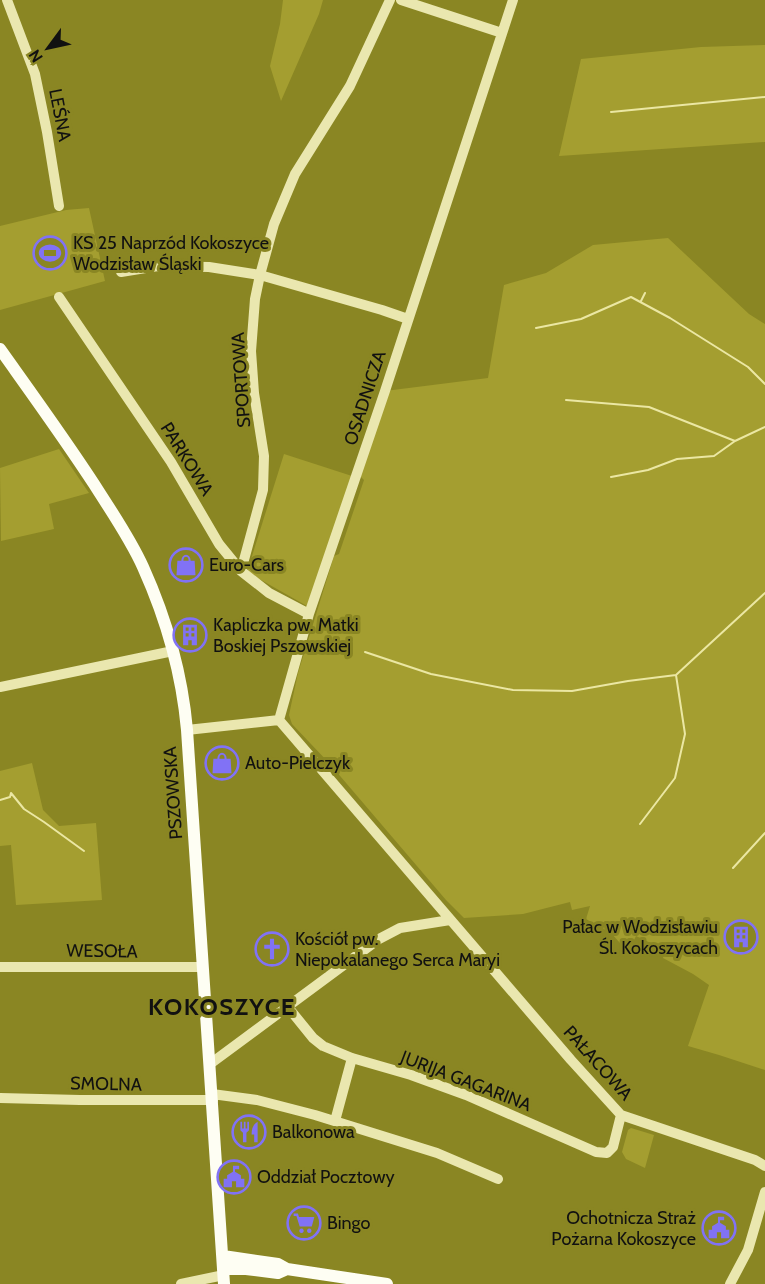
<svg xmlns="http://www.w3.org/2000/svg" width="765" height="1284" font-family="Cabin,sans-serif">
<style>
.green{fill:#a49e30}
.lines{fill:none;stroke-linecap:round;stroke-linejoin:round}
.stream{stroke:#ebe7a3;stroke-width:2}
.minor{stroke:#eae7af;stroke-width:10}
.major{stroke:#fefef3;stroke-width:12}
.labels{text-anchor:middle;stroke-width:6;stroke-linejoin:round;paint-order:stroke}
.street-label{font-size:18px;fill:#111;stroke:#8a8623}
.poi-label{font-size:18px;fill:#111;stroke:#8a8623;text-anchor:start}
.district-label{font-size:24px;font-weight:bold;letter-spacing:1.5px;fill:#111;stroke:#8a8623}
</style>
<rect width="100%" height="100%" fill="#8a8623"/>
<path class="green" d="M 283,0 L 323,0 L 319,14 L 281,101 L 270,66 L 280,24 Z
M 765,45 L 765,142 L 559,156 L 581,59 L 701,47 Z
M 89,208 L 105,281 L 0,310 L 0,226 L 66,210 Z
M 668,238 L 749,314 L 765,324 L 765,1070 L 719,1055 L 688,1046 L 709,985 L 693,974 L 663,958 L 665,950 L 636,936 L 628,952 L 611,933 L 586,919 L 590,906 L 572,910 L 570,902 L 523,914 L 464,918 L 446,900 L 329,763 L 292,724 L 289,715 L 298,673 L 334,556 L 339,554 L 364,480 L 360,476 L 385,391 L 488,378 L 504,285 L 546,273 L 593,245 Z
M 59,449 L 89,493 L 49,504 L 54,529 L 1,541 L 0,468 Z
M 284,454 L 352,476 L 307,606 L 247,572 Z
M 32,763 L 43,810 L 59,826 L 96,823 L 102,900 L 16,905 L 11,845 L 0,846 L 0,771 Z
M 631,1128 L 654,1135 L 645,1168 L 626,1159 L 622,1152 L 628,1130 Z"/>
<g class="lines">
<path class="stream" d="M 611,112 L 765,97
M 641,301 L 645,293
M 536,328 L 581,319 L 631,297 L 670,318 L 748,367 L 765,384
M 566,400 L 649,407 L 735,441 L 765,427
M 611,477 L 648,470 L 677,459 L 714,456 L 735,441
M 365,652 L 431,674 L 513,690 L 572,691 L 628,681 L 676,675
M 0,800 L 10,797 L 11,793 L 24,809 L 44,822 L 84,851
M 640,824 L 675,778 L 685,734 L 676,675 L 765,593
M 733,868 L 765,833"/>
<path class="minor" d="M 7,0 L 35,74 L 47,132 L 59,206
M 401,0 L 502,33
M 121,272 L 158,266 L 209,267 L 260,275 L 382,310 L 408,319
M 59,297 L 171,462 L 219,544 L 241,571 L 269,593 L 309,614
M 241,571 L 263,490 L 264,456 L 254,393 L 251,351 L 255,299 L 260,275 L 274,224 L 295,174 L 350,86 L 390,0
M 0,687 L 173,651
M 279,720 L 309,614 L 385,391 L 513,0
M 279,720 L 571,1060 L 621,1115 L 755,1160 L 765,1166
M 187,730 L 279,720
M 0,967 L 203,967
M 287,1006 L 313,1038 L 323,1046 L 352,1058 L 411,1075 L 466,1095 L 596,1152 L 607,1153 L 613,1147 L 621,1115
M 210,1064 L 379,939 L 400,928 L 450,920
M 212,1094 L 257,1100 L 315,1115 L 437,1153 L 498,1179
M 0,1098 L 80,1100 L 213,1100
M 335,1121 L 352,1058
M 181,1284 L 224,1275
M 730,1284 L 748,1250 L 765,1192"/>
<path class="major" d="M 0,349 C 32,394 64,438 94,484 C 111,511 130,538 143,567 C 166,618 182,674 187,730 L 224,1284
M 223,1256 L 278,1264 L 287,1269 L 387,1284
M 224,1269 L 246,1269 L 278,1273 L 287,1269"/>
</g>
<defs>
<g id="stadium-ring" transform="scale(1.725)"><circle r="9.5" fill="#8a8623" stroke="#8172f5" stroke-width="1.5"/><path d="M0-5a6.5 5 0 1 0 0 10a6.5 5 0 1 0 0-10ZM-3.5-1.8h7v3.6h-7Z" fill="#8172f5"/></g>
<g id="shop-ring" transform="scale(1.725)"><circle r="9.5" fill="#8a8623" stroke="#8172f5" stroke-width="1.5"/><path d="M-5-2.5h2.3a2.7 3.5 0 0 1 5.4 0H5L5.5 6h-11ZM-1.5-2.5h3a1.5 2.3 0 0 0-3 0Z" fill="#8172f5"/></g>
<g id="building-ring" transform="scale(1.725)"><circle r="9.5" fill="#8a8623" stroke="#8172f5" stroke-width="1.5"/><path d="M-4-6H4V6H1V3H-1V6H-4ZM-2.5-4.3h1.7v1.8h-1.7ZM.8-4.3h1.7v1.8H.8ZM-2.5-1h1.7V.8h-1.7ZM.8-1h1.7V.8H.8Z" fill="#8172f5"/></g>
<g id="church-ring" transform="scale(1.725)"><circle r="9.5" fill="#8a8623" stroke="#8172f5" stroke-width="1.5"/><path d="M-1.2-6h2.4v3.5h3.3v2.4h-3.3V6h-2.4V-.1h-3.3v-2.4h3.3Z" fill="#8172f5"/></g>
<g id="restaurant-ring" transform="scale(1.725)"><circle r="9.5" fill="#8a8623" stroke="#8172f5" stroke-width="1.5"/><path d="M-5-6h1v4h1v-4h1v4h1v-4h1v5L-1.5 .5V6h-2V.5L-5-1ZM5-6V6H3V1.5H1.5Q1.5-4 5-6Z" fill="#8172f5"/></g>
<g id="civic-ring" transform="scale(1.725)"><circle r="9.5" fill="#8a8623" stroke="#8172f5" stroke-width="1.5"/><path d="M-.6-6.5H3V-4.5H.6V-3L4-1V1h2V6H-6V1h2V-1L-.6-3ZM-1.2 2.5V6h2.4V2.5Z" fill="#8172f5"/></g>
<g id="supermarket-ring" transform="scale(1.725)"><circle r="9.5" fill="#8a8623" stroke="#8172f5" stroke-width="1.5"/><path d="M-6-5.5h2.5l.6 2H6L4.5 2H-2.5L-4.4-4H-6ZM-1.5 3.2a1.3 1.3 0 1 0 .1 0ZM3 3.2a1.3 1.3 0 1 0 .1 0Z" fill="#8172f5"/></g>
</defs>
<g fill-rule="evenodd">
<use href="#stadium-ring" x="50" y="253"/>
<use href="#shop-ring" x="186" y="565"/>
<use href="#building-ring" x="190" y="635"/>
<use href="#shop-ring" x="222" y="763"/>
<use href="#building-ring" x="741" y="937"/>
<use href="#church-ring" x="272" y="949"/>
<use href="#restaurant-ring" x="249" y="1132"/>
<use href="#civic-ring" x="234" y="1177"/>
<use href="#supermarket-ring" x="304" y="1223"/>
<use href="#civic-ring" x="719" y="1228"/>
</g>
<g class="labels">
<g class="street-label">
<text transform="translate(60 115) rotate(79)" y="6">LEŚNA</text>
<text transform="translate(241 380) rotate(-94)" y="6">SPORTOWA</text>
<text transform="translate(365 398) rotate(-72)" y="6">OSADNICZA</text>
<text transform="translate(187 459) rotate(58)" y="6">PARKOWA</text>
<text transform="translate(173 793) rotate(-94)" y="6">PSZOWSKA</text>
<text transform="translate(102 951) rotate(1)" y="6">WESOŁA</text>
<text transform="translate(598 1063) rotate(48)" y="6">PAŁACOWA</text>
<text transform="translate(466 1081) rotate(21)" y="6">JURIJA GAGARINA</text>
<text transform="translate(106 1084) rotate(1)" y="6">SMOLNA</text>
</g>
<g class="poi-label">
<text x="73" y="249">KS 25 Naprzód Kokoszyce<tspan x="73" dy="21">Wodzisław Śląski</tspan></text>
<text x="209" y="571">Euro-Cars</text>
<text x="213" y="631">Kapliczka pw. Matki<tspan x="213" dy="21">Boskiej Pszowskiej</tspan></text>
<text x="245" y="769">Auto-Pielczyk</text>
<text x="718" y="933" text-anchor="end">Pałac w Wodzisławiu<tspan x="718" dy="21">Śl. Kokoszycach</tspan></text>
<text x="295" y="945">Kościół pw.<tspan x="295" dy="21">Niepokalanego Serca Maryi</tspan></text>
<text x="272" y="1138">Balkonowa</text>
<text x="257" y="1183">Oddział Pocztowy</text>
<text x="696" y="1224" text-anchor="end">Ochotnicza Straż<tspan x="696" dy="21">Pożarna Kokoszyce</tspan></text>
<text x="327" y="1229">Bingo</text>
</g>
<g class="district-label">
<text x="222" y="1015">KOKOSZYCE</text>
</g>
</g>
<g transform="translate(48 48) rotate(237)" stroke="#8a8623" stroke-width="4.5" paint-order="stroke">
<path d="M0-4.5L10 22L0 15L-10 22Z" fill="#111111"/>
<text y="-9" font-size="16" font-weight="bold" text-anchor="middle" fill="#111111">N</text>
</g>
</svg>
